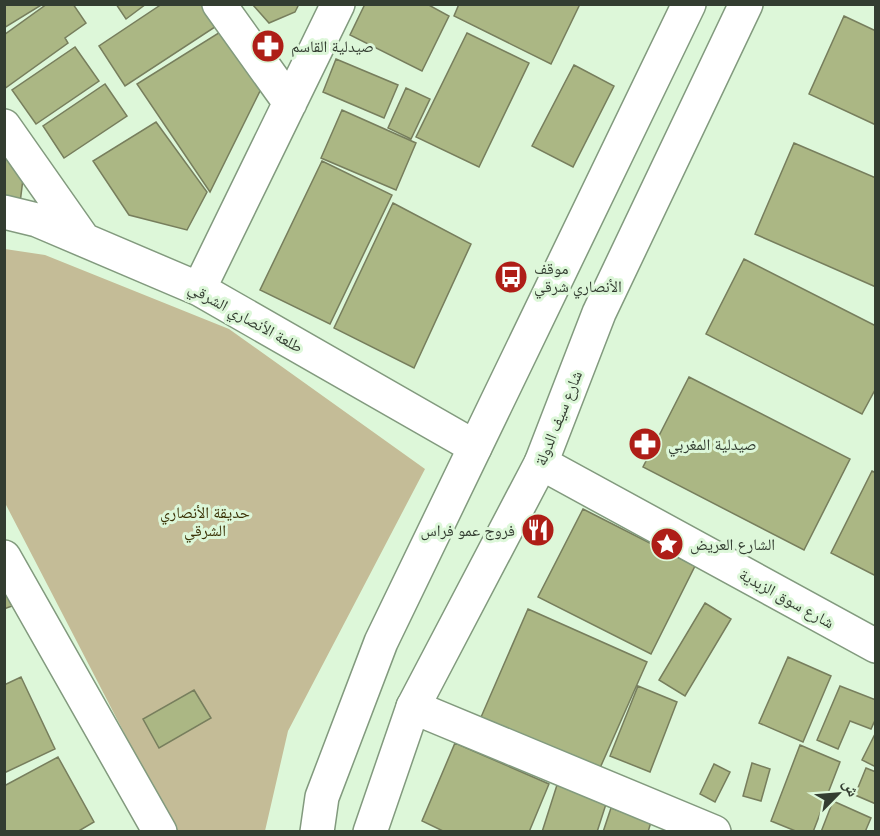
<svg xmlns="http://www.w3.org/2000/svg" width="880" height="836" font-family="Lato,'Noto Naskh Arabic',sans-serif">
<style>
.green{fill:#c4bc97}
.building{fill:#abb784;stroke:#777e5d;stroke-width:1.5}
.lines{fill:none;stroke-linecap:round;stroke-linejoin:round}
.minor-casing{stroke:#829a7e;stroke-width:36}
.primary-casing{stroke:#829a7e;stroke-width:36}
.minor{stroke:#fff;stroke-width:33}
.primary{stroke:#fff;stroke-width:33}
.labels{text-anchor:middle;stroke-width:6;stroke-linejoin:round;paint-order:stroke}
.poi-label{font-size:16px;fill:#333d31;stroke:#ddf7d9;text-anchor:start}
.street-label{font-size:16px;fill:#333d31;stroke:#ddf7d9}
.park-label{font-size:16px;fill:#3a3105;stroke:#ddf7d9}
</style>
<rect width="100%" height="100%" fill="#ddf7d9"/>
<path class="green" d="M 5,249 L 45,255 L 229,329 L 425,469 L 288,731 L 265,831 L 175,831 L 5,503 Z"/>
<path class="building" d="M 4,4 L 43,4 L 4,28 Z
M 47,4 L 73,4 L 86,23 L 65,38 L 68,43 L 4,89 L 4,35 Z
M 116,4 L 146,4 L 126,19 Z
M 162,4 L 205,4 L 218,25 L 125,86 L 99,46 Z
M 252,4 L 299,4 L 295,12 L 269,23 Z
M 365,4 L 427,4 L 449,16 L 422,71 L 350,35 Z
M 459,4 L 580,4 L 551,64 L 454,16 Z
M 844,16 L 876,31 L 876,125 L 809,94 Z
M 225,29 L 262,87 L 210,192 L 137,84 Z
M 467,33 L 529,63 L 479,167 L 416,137 Z
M 75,47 L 99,81 L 36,124 L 12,90 Z
M 336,59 L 398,85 L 384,118 L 323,92 Z
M 574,65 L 614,86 L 573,167 L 532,146 Z
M 105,84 L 127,116 L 64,158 L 43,126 Z
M 406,88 L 430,99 L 411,139 L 388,128 Z
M 342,110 L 416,143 L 396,190 L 321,158 Z
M 156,122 L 207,192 L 187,230 L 129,215 L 93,161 Z
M 794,143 L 876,178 L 876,287 L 755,234 Z
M 4,151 L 23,179 L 20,203 L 4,199 Z
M 322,161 L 392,195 L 330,324 L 260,290 Z
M 393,203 L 471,244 L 414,368 L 334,328 Z
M 744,259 L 876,326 L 876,388 L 862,414 L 706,334 Z
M 689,377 L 850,459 L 804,550 L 643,467 Z
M 872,471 L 876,473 L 876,576 L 831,553 Z
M 583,509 L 695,566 L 651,654 L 538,597 Z
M 4,589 L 12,606 L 4,609 Z
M 705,603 L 731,619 L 685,696 L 659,680 Z
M 528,609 L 647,662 L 596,777 L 478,724 Z
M 788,657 L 831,676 L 803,742 L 759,723 Z
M 21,677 L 55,749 L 4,773 L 4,685 Z
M 638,686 L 677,702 L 650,772 L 610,756 Z
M 840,686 L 876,700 L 876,718 L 871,729 L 850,721 L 838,749 L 817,740 Z
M 194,690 L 211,718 L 159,748 L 143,719 Z
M 876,732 L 876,767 L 862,760 Z
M 455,743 L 549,784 L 529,832 L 445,832 L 422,821 Z
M 800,745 L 840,762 L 813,832 L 798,832 L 771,821 Z
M 58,757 L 94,822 L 77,832 L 4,832 L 4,786 Z
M 752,763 L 770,769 L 761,801 L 743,796 Z
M 714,764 L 730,772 L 715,802 L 700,794 Z
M 866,768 L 876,772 L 876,804 L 855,795 Z
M 557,785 L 607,801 L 597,832 L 542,832 Z
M 833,801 L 871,818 L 865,832 L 821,832 Z
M 611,808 L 651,822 L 648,832 L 603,832 Z"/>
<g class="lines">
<g class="minor-casing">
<path id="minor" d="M 219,4 L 290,103
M 4,126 L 84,240
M 4,212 L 37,220 L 199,289 L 475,447
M 199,289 L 338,4
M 541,463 L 876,646
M 4,557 L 160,832
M 413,707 L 714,832"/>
</g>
<g class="primary-casing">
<path id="primary" d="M 317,832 L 322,797 L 381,642 L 689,4
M 370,832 L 413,707 L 541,463 L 599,313 L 746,4"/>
</g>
<use href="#minor" class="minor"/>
<use href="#primary" class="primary"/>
</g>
<defs>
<g id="pharmacy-disc" transform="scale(1.725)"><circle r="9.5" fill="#ae1e17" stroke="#ddf7d9"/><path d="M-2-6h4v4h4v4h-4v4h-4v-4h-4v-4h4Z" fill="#fff"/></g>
<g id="bus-disc" transform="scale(1.725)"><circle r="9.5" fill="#ae1e17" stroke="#ddf7d9"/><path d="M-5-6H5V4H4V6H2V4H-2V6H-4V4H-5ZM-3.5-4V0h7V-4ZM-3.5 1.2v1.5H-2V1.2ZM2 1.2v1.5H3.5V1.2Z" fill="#fff"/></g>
<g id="restaurant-disc" transform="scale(1.725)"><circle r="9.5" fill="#ae1e17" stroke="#ddf7d9"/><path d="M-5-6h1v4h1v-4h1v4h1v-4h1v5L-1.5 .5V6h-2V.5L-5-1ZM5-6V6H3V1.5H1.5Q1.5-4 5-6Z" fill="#fff"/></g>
<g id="sight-disc" transform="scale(1.725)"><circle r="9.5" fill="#ae1e17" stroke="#ddf7d9"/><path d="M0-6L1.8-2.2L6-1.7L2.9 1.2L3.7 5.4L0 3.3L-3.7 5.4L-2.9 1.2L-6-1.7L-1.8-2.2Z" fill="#fff"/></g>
</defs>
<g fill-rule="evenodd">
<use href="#pharmacy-disc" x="268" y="46"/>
<use href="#bus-disc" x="511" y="277"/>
<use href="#pharmacy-disc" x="645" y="444"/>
<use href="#restaurant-disc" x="538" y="530"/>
<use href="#sight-disc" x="667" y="544"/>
</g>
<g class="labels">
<g class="poi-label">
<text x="291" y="52">صيدلية القاسم</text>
<text x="534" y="274">موقف<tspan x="534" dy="18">الأنصاري شرقي</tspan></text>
<text x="668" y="450">صيدلية المغربي</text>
<text x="515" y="536" text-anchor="end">فروج عمو فراس</text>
<text x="690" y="550">الشارع العريض</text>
</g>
<g class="street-label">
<text transform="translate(246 317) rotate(29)" y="6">طلعة الأنصاري الشرقي</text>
<text transform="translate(558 418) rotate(-68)" y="6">شارع سيف الدولة</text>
<text transform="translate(787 598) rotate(29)" y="6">شارع سوق الزبدية</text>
</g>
<g class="park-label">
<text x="205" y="518">حديقة الأنصاري<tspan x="205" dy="18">الشرقي</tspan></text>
</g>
</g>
<rect width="880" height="836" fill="none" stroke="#333d31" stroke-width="12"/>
<g transform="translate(838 794) rotate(65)" stroke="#ddf7d9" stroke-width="4.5" paint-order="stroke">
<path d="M0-4.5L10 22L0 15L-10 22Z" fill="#333d31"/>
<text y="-9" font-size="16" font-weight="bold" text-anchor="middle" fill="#333d31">ش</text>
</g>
</svg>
